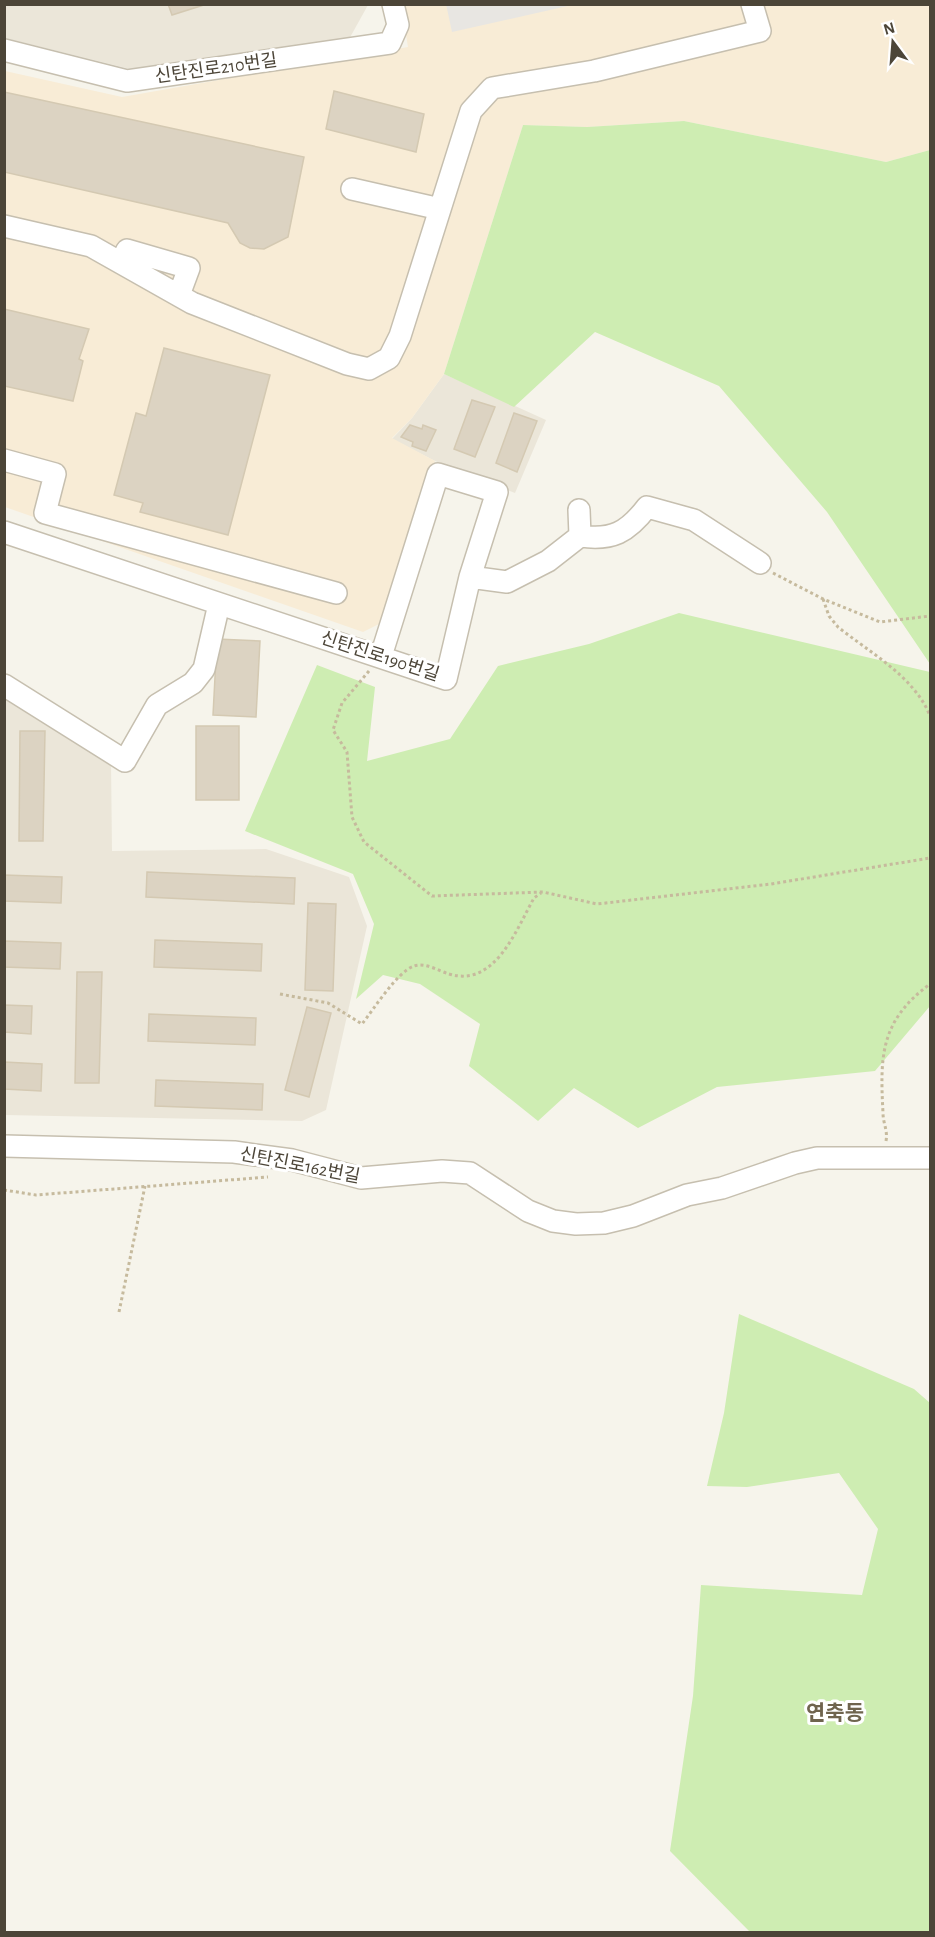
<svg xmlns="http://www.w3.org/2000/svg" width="935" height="1937" font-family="'Alegreya Sans','Noto Sans KR',sans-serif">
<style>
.residential{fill:#ebe6d9}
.commercial{fill:#f8ecd6}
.green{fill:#ceedb2}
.parking{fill:#e8e6e2}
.building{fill:#dcd3c2;stroke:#d4c9b2;stroke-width:1.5}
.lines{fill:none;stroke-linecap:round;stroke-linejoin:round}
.minor-casing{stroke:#c6bfaf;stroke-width:24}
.path{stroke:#c6ba9d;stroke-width:3;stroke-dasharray:3 3;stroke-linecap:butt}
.minor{stroke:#fff;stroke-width:21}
.labels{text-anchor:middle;stroke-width:6;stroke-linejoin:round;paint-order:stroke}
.street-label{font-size:18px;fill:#4c4538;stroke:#fff}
.quarter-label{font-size:21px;font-weight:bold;fill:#6f644e;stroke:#fff}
</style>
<rect width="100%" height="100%" fill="#f6f4eb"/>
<path class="residential" d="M 5,5 L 368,5 L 348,41 L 130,69 L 5,38 Z
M 444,374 L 546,420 L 515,493 L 435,461 L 392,439 L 412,418 Z
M 4,695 L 111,761 L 112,851 L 266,849 L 349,877 L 367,926 L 326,1110 L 302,1121 L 5,1115 Z"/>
<path class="commercial" d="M 401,5 L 930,5 L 930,150 L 886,162 L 684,121 L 587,127 L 523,125 L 444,374 L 412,418 L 392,438 L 435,461 L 389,619 L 363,632 L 5,507 L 5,71 L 122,97 L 408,47 Z"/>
<path class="green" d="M 684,121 L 886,162 L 930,150 L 930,664 L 827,512 L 719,386 L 595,332 L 514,407 L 444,374 L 523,125 L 587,127 Z
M 679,613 L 930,672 L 930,1006 L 875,1071 L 717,1087 L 638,1128 L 574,1088 L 538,1121 L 469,1066 L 480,1024 L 420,984 L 383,975 L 356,999 L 374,924 L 353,874 L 245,831 L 317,665 L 375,687 L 367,761 L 450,739 L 498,666 L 589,644 Z
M 739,1314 L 914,1389 L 930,1403 L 930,1932 L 750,1932 L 670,1851 L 693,1696 L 701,1585 L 862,1595 L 878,1529 L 839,1473 L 747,1487 L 707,1486 L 724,1413 Z"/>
<path class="parking" d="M 446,4 L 572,4 L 572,5 L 452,32 Z"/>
<path class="building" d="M 168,4 L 207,4 L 172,15 Z
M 334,91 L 424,114 L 416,152 L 326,129 Z
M 4,92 L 304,157 L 288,237 L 264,249 L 250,248 L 240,243 L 228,223 L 4,172 Z
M 4,309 L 89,329 L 79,359 L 83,361 L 73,401 L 4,386 Z
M 164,348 L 270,375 L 228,535 L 140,512 L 143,503 L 114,495 L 136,413 L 146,416 Z
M 472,400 L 495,407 L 475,457 L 454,449 Z
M 514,413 L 537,421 L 517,472 L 496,463 Z
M 410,425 L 422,429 L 423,425 L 436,430 L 426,451 L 412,446 L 413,442 L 401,437 Z
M 217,639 L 260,641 L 256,717 L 213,715 Z
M 196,726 L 239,726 L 239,800 L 196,800 Z
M 20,731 L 45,731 L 43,841 L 19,841 Z
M 147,872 L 295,878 L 294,904 L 146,897 Z
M 4,875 L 62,877 L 61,903 L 4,901 Z
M 308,903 L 336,904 L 333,991 L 305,990 Z
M 155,940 L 262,944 L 261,971 L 154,967 Z
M 4,941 L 61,943 L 60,969 L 4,967 Z
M 77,972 L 102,972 L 99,1083 L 75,1083 Z
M 4,1005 L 32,1006 L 31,1034 L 4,1032 Z
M 307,1007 L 331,1013 L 309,1097 L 285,1090 Z
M 149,1014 L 256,1018 L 255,1045 L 148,1041 Z
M 4,1062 L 42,1064 L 41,1091 L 4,1089 Z
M 156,1080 L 263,1084 L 262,1110 L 155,1106 Z"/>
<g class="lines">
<g class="minor-casing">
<path id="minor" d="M 4,50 L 127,81 L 390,43 L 398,25 L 393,4
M 352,189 L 440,209
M 4,226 L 91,246 L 192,303 L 347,364 L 369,369 L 389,358 L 400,336 L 471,111 L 492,88 L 594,71 L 760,31 L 752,4
M 121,262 L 127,250 L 189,268 L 179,295
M 4,460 L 55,474 L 45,513 L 336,593
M 579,510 L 580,536
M 4,532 L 446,679 L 470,577 L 507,582 L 548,561 L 580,536 C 612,541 628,532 647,507 L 694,520 L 760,563
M 381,656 L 438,474 L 497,492 L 470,577
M 4,685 L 125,761 L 157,705 L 193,683 L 204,669 L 219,604
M 4,1146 L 234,1152 L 292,1160 L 361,1178 L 442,1171 L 470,1173 L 528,1211 L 553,1221 L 576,1224 L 604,1223 L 633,1216 L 687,1195 L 722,1188 L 795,1163 L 817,1158 L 930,1158"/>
</g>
<path class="path" d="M 773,573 L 823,599 L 880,622 L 930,616
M 823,599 L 829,616 L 838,627 C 869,652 915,677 930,716
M 369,671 L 342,703 L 333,730 L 347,752 L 352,817 L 364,842 L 432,896 L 543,892 L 597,904 L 771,884 L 930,858
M 280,994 L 328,1003 L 362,1024 C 373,1010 398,971 414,966 C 425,962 439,971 449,974 C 495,988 516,930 534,898 L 541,893
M 886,1141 C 888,1131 883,1123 883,1113 C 880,1056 880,1021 930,984
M 4,1190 L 36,1195 L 268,1177
M 119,1312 L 145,1186"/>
<use href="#minor" class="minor"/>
</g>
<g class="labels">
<g class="street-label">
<text transform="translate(216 68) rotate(-8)" y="6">신탄진로210번길</text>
<text transform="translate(380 656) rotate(18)" y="6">신탄진로190번길</text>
<text transform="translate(300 1165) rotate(11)" y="6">신탄진로162번길</text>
</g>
<g class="quarter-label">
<text x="835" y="1720">연축동</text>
</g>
</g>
<rect width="935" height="1937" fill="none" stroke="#4c4538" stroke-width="12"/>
<g transform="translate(893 42) rotate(344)" stroke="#ffffff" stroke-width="4.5" paint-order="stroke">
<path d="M0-4.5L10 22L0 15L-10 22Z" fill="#4c4538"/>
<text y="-9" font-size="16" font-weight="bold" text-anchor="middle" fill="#4c4538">N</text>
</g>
</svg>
